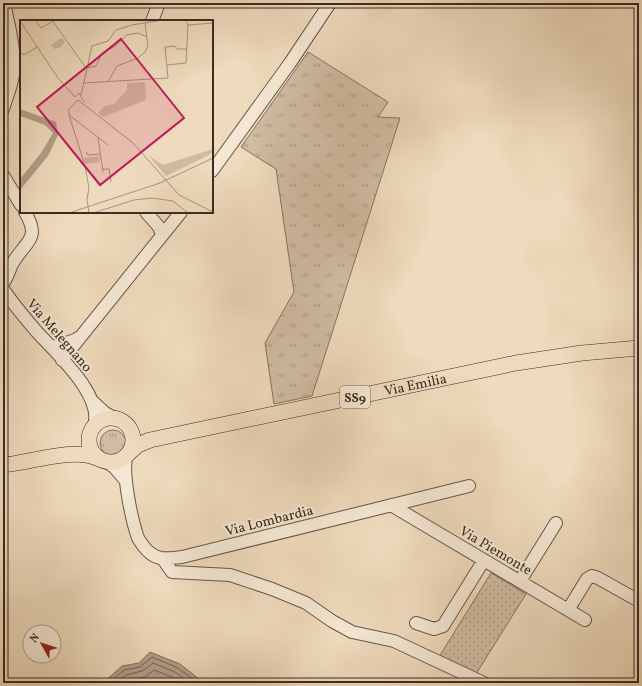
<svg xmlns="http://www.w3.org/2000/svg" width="642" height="686" font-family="Vollkorn,serif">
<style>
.grass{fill:url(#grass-tufts);stroke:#867462}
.park{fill:url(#park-dots);stroke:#867462}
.water{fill:#b19e88;stroke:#82705f}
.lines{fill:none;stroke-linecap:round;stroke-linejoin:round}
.shore{stroke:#766455;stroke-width:1}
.minor-casing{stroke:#685748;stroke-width:14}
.major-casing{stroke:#3c2b22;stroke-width:16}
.minor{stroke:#f4e7d3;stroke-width:12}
.major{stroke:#eedabc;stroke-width:15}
.labels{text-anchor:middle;stroke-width:4;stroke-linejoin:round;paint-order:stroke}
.shield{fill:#f4e7d3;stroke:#736357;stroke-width:1}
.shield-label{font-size:13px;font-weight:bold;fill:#3c2b22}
.street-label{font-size:14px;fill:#3c2b22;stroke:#f4e7d3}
.inset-road{fill:none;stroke:#a7947e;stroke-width:1}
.view{fill:#c2185b;fill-opacity:0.15;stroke:#c2185b;stroke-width:2}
.inset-edge{fill:none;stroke:#3c2b22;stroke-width:2}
</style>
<defs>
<pattern id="grass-tufts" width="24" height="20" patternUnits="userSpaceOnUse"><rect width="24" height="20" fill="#d0bca2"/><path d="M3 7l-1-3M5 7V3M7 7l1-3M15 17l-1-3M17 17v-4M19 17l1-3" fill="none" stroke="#aa9984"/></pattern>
<pattern id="park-dots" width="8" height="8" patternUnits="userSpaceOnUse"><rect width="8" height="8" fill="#d0bca2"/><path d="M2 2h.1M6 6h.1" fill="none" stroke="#aa9984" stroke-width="1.8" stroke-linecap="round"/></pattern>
</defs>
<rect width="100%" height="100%" fill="#eedabc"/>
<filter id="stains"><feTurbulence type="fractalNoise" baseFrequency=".005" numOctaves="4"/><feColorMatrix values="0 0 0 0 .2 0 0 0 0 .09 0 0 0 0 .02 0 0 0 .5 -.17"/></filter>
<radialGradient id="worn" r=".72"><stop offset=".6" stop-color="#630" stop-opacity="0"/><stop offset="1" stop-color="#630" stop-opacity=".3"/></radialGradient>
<path class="grass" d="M 308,52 L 388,102 L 378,117 L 400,118 L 312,396 L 274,404 L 265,343 L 294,292 L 276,169 L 241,147 Z
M100 443a13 13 0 1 1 26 0a13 13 0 1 1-26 0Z"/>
<path class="park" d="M 491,573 L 526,594 L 476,674 L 439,657 Z"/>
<path class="water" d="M 150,652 L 180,664 L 204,683 L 103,683 L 122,666 L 139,663 Z"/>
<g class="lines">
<path class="shore" d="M 109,683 L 124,670 L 140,667 L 152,657 L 178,668 L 198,683
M 117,683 L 126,675 L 142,671 L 153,663 L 175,672 L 190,683
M 126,683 L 129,680 L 145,677 L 154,670 L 172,677 L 180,683"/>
<g class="minor-casing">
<path id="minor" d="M 152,21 L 159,3
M 3,109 C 8,94 14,79 14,64 C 14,43 8,23 4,3
M 212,171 L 290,63 L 330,3
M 3,175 L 21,205
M 146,212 L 159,227 L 162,235
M 3,283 C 9,276 9,268 14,261 C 26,241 41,239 25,212
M 3,289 C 13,304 25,318 37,332 C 56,353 107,398 93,429
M 52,348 C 60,342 70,344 78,338
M 62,360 L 181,212
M 92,401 L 105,413 L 116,419
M 127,455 C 121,471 132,521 138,538 C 141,543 145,549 150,553 C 160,561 170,558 182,557 L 469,486
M 106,461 L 115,468 L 126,481
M 391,505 L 585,620
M 163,559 L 172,572 L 230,575 L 272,589 L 306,603 L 332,621 L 352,632 L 394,641 L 484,683
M 520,581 L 556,523
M 568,610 L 587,579 L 592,576 L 598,578 L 639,601
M 416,623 L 434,629 L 443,626 L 484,560"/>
</g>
<g class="major-casing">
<g id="major">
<circle cx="111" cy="440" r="22"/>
<path id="s1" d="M 127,455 L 138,445 L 150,440 L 516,363 L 582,353 L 639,348"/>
<path d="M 3,465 C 30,463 75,446 99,459"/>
</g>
</g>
<use href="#minor" class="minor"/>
<use href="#major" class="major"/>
</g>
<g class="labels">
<rect class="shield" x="340" y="386" width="30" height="22" rx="3"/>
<g class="shield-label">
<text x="355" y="402">SS9</text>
</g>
<g class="street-label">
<text transform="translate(60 335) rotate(49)" y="5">Via Melegnano</text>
<text dy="5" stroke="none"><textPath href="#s1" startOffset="299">Via Emilia</textPath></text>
<text transform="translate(269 520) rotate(-14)" y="5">Via Lombardia</text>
<text transform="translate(496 550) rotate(31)" y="5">Via Piemonte</text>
</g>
</g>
<g transform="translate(20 20)">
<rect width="193" height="193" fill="#eedabc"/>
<path d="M 125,62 L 126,80 L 83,97 L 78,93 L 85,86 L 94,84 L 107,70 L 107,63 ZM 193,129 L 193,132 L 187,136 L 146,156 L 129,136 L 143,145 Z" fill="#d0bca2"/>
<path d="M 41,18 L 45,21 L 41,27 L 34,29 L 31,25 ZM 79,136 L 80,142 L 65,144 L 64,138 Z" fill="#d0bca2"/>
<path d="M 0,89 L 36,102 L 38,115 L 28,136 L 0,170 L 0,159 L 21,133 L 33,113 L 25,105 L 0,96 Z" fill="#b19e88"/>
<path class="inset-road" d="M 15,0 L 21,8 L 35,0M 32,0 L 66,48 L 76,46 L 82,33 L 94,27 L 107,15 L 118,13 L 127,17M 155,0 L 165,0 L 168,5M 0,1 L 38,58 L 55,77M 168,5 L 193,3M 0,32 L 4,35 L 17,27M 147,45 L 166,43 L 168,5M 88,62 L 97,46 L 118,38 L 125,32 L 128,26 L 125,3M 63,63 L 148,58 L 145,27 L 155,26 L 157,29 L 166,29M 61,75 L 72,26 L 88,21 L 96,10 L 112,5 L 142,0M 55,77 L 59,73 L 64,82M 58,80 L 49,89 L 49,95 L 88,125M 58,80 L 113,123 L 159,175 L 193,192M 49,95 L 65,146 L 69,168 L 67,179 L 69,193M 78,117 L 83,152M 66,132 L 68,135 L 80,134M 82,149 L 89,149 L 91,162M 49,193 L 140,163 L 193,138M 73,193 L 114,180 L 132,178 L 153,181 L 168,193"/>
<path class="view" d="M 101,19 L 164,98 L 80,165 L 17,87 Z"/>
<rect width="193" height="193" class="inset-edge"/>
</g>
<rect width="642" height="686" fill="none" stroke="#eedabc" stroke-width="16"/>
<rect x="4" y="4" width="634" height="678" fill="none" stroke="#3c2b22" stroke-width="2"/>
<rect x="8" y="8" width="626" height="670" fill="none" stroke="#3c2b22"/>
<g transform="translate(42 644) rotate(309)"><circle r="19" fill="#f4e7d3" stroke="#aa9c8c"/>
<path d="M0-3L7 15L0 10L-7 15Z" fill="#8f2418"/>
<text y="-6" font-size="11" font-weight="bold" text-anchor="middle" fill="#3c2b22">N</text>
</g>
<rect width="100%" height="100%" filter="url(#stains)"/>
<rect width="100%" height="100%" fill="url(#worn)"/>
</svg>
